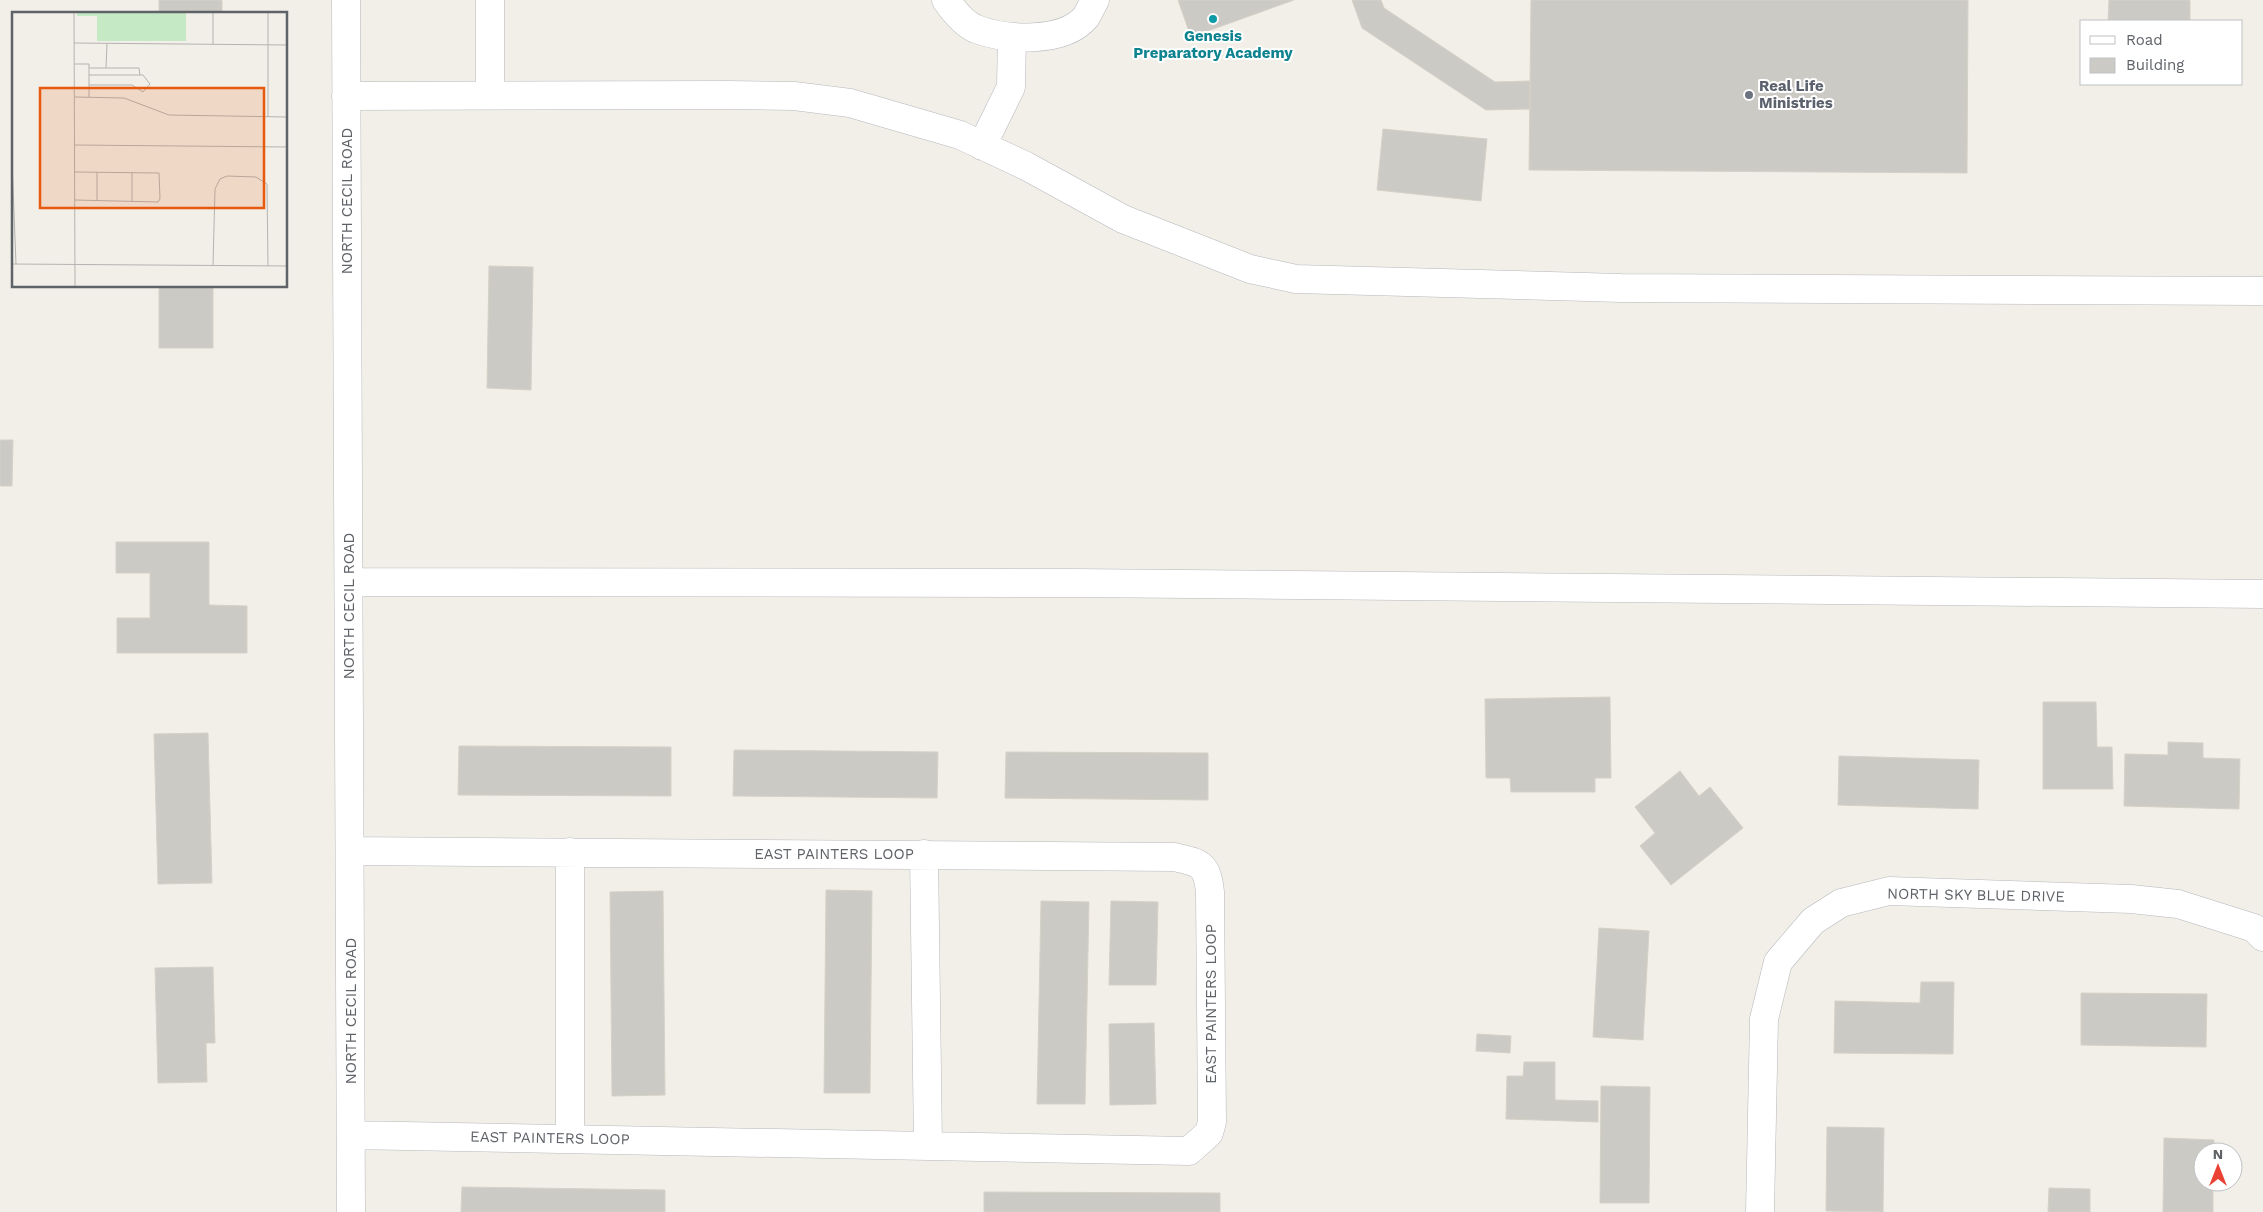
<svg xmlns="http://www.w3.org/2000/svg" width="2263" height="1212" font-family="'Work Sans',sans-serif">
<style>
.building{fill:#cccac5;stroke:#d6d1c6}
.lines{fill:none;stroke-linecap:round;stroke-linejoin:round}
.minor-casing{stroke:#b5b8bc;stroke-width:29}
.minor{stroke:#fff;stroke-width:28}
.culture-dot{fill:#0f9aa8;stroke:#fff;stroke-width:2}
.worship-dot{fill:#6b7280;stroke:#fff;stroke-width:2}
.labels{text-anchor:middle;stroke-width:4;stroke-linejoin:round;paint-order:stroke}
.culture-label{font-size:15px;font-weight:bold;fill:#0d838f;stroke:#fff}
.worship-label{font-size:15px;font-weight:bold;fill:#5b616d;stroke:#fff;text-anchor:start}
.street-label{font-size:15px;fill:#5f6368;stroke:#fff}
.inset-road{fill:none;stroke:#b3b3b1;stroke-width:1}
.view{fill:#e8590c;fill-opacity:0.15;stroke:#e8590c;stroke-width:2.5}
.inset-edge{fill:none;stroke:#5f6368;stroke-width:2.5}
</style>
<rect width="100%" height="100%" fill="#f1efe8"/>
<path class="building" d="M 159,0 L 222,0 L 222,14 L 159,14 Z
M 1178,0 L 1294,0 L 1191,37 Z
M 1352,0 L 1381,0 L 1384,8 L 1495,82 L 1530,81 L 1530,109 L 1486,110 L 1362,28 Z
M 1531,0 L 1968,0 L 1967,173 L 1529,170 Z
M 2109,0 L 2190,0 L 2190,21 L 2108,21 Z
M 1383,129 L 1487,139 L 1481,201 L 1377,190 Z
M 489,266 L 533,267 L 531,390 L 487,388 Z
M 159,286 L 213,286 L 213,348 L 159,348 Z
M 0,440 L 13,440 L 12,486 L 0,486 Z
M 116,542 L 209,542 L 209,605 L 247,606 L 247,653 L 117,653 L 117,618 L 150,618 L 150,573 L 116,573 Z
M 1610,697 L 1611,778 L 1595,778 L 1595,792 L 1511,792 L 1510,778 L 1486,778 L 1485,699 Z
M 2043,702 L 2096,702 L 2097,747 L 2112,747 L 2113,789 L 2043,789 Z
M 208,733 L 212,883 L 158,884 L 154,734 Z
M 2168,742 L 2203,743 L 2203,758 L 2240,759 L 2239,809 L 2124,806 L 2125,754 L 2168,755 Z
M 459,746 L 671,747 L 671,796 L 458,795 Z
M 734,750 L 938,752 L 937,798 L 733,796 Z
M 1006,752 L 1208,753 L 1208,800 L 1005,798 Z
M 1839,756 L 1979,760 L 1978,809 L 1838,805 Z
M 1680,771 L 1699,796 L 1710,787 L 1743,828 L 1671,885 L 1640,846 L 1655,833 L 1635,807 Z
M 826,890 L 872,891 L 870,1093 L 824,1093 Z
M 663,891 L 665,1095 L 612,1096 L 610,892 Z
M 1041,901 L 1089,902 L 1085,1104 L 1037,1104 Z
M 1111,901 L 1158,902 L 1156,985 L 1109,985 Z
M 1599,928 L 1649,931 L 1643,1040 L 1593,1037 Z
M 213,967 L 215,1043 L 206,1043 L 207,1082 L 158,1083 L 155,968 Z
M 1921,982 L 1954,982 L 1953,1054 L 1834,1053 L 1835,1001 L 1920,1003 Z
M 2081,993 L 2207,994 L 2206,1047 L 2081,1045 Z
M 1154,1023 L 1156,1104 L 1110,1105 L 1109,1024 Z
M 1477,1034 L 1511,1036 L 1510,1053 L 1476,1051 Z
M 1524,1062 L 1555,1062 L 1555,1100 L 1598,1101 L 1598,1122 L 1506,1119 L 1507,1076 L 1523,1076 Z
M 1601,1086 L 1650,1087 L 1649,1203 L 1600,1203 Z
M 1827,1127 L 1884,1128 L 1883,1212 L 1826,1211 Z
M 2164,1138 L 2214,1140 L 2214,1152 L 2203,1152 L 2203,1182 L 2213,1182 L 2213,1212 L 2163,1212 Z
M 462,1187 L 665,1190 L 665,1212 L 461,1212 Z
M 2049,1188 L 2090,1189 L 2090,1212 L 2048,1212 Z
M 984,1192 L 1220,1193 L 1220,1212 L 984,1212 Z"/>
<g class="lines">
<g class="minor-casing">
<path id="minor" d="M 346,0 L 351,1212
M 490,0 L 490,94
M 946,0 C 953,10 964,24 976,29 C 1006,40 1063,44 1086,17 C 1089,12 1092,5 1095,0
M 346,96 L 727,95 L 794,96 L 850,103 L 960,135 L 1026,166 L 1123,219 L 1250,269 L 1296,279 L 1621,288 L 2263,291
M 982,146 L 1011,87 L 1012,37
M 349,582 L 1074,583 L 2263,594
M 350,851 L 1174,857 C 1200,863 1207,863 1210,892 L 1212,1122 L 1209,1133 L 1189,1151 L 351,1135
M 570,852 L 570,1139
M 924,854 L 928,1145
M 1760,1212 L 1764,1019 L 1778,962 L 1813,921 L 1841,903 L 1889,891 L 2131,899 L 2178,904 L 2254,928 L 2263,937"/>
</g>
<use href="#minor" class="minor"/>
</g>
<circle class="culture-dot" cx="1213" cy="19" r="5"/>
<circle class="worship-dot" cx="1749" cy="95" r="5"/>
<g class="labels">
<g class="culture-label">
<text x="1213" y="41">Genesis<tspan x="1213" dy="17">Preparatory Academy</tspan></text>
</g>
<g class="worship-label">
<text x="1759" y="91">Real Life<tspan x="1759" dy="17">Ministries</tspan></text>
</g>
<g class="street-label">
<text transform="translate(347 201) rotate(-90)" y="5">NORTH CECIL ROAD</text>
<text transform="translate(349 606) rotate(-90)" y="5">NORTH CECIL ROAD</text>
<text x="834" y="859">EAST PAINTERS LOOP</text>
<text transform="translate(1976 895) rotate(1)" y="5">NORTH SKY BLUE DRIVE</text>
<text transform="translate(1211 1004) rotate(-90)" y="5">EAST PAINTERS LOOP</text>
<text transform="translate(351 1011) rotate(-90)" y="5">NORTH CECIL ROAD</text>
<text transform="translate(550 1138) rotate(1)" y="5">EAST PAINTERS LOOP</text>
</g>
</g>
<g transform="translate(12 12)">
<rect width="275" height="275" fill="#f1efe8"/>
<path d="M 65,0 L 174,0 L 174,29 L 85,29 L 85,4 L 65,4 Z" fill="#c5e8c5"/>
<path class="inset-road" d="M 62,0 L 63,275M 62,31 L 275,33M 201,32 L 201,0M 63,52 L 77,52 L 77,85M 77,56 L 127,56 L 128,63M 94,56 L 95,32M 77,63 L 131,63 L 138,72 L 131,80 L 120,73 L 77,73M 63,85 L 112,86 L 157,103 L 275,105M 256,105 L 256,0M 63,133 L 275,135M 0,149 L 4,252M 63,160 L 147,161 L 148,187 L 146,190 L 63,188M 85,160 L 85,189M 120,160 L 120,189M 0,252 L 275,254M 201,254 L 203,177 L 208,167 L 215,164 L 244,165 L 255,172 L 256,254"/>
<path class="view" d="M 28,76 L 252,76 L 252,196 L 28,196 Z"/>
<rect width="275" height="275" class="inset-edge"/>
</g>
<rect x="2080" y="20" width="162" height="65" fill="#ffffff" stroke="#bfc1c3"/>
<rect x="2090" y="36" width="25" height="8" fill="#ffffff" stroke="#bfc1c3"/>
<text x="2126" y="45" font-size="15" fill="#5f6368">Road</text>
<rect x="2090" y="58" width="25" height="15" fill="#cccac5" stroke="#bfc1c3"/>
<text x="2126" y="70" font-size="15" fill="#5f6368">Building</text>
<g transform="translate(2218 1167)"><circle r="24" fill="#ffffff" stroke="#bfc1c3"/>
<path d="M0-4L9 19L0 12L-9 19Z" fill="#ea4335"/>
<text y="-8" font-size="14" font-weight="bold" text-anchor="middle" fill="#5f6368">N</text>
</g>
</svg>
